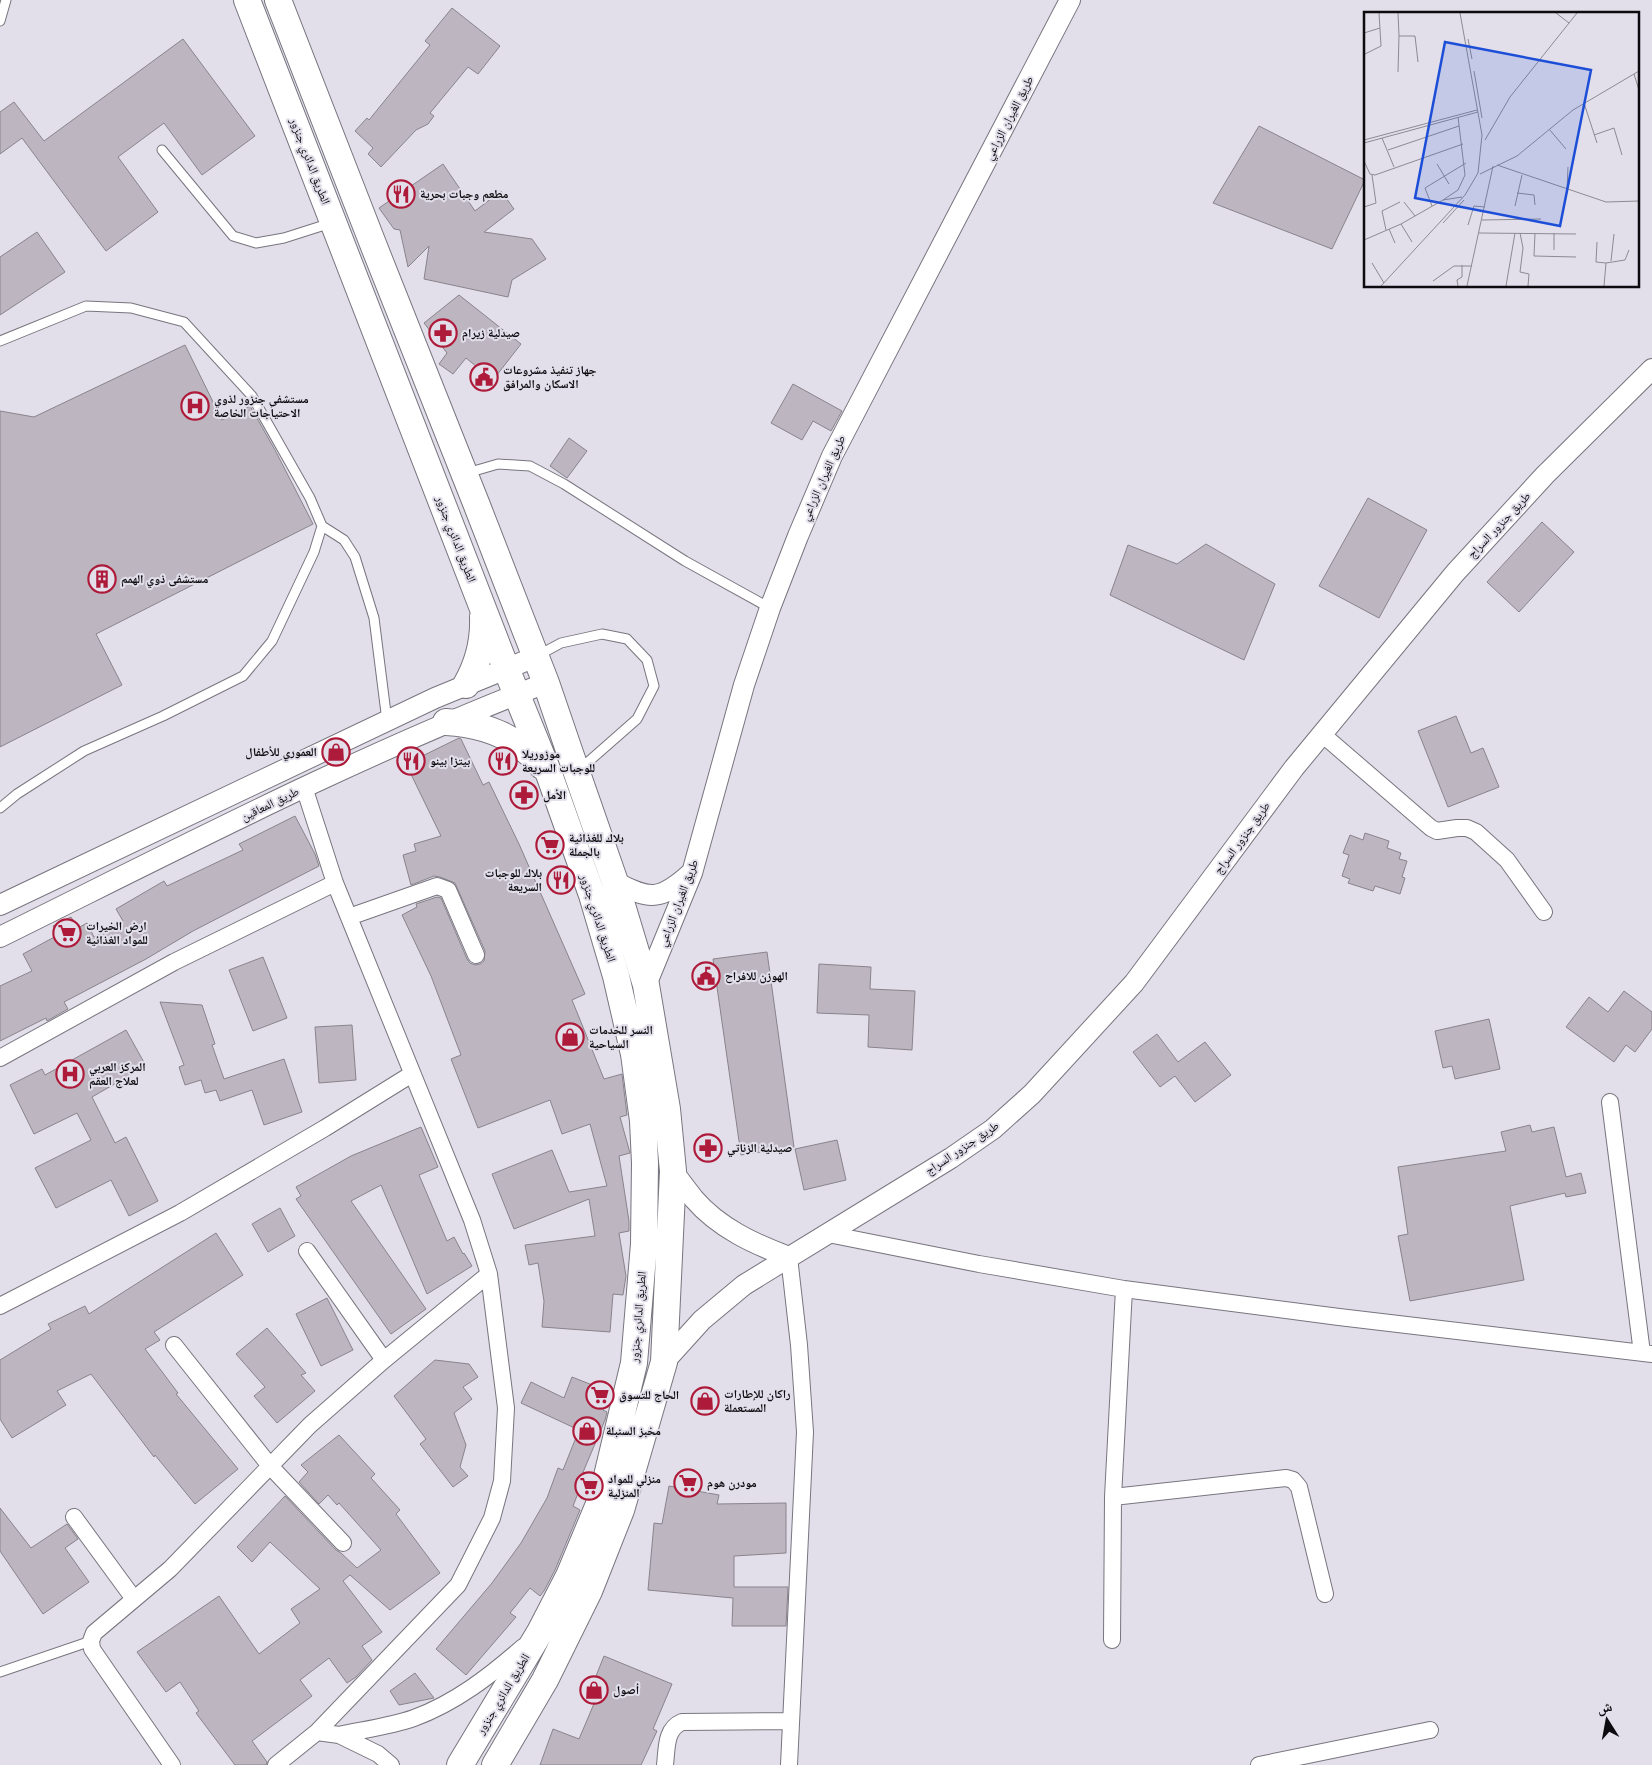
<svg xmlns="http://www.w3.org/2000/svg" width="1652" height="1765" font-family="'Noto Sans','Noto Naskh Arabic',sans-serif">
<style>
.building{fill:#bdb6c0;stroke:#89838c}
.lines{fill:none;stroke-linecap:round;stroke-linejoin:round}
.service-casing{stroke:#78757f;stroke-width:11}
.minor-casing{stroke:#78757f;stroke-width:18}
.tertiary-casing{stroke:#78757f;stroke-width:22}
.primary-casing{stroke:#78757f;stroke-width:28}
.service{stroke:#fff;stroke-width:9}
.minor{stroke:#fff;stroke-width:16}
.tertiary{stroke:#fff;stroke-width:20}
.primary{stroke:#fff;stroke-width:26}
.labels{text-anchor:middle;stroke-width:4;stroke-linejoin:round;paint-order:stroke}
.street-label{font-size:12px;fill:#0c0b0f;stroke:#e2dfea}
.poi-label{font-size:12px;font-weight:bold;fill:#0c0b0f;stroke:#e2dfea;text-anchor:start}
.inset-road{fill:none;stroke:#8c8a92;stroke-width:1}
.view{fill:#1d4ed8;fill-opacity:0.15;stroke:#1d4ed8;stroke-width:2.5}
.inset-edge{fill:none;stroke:#0c0b0f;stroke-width:2.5}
</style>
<rect width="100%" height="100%" fill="#e2dfea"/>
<path class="building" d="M 452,8 L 500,46 L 478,74 L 468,67 L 430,113 L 434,116 L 428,124 L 416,130 L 381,167 L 368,154 L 373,148 L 355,131 L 367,118 L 369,120 L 430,45 L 425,41 Z
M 183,39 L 255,136 L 202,175 L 164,123 L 118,157 L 158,212 L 106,251 L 22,138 L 0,154 L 0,112 L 14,102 L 44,141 Z
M 1259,126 L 1365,180 L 1332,249 L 1213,203 Z
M 443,164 L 475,211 L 501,191 L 514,209 L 484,232 L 532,239 L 546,259 L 512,280 L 508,297 L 424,279 L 429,246 L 408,267 L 400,230 L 394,229 L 379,208 Z
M 37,232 L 65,272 L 0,315 L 0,257 Z
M 459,295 L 521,344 L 493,380 L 466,358 L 453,374 L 439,364 L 447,353 L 424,323 Z
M 185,345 L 222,420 L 250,406 L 275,450 L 313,524 L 96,634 L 122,685 L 0,747 L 0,411 L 34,417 Z
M 793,384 L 842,411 L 831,431 L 813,421 L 802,440 L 771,423 Z
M 569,438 L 587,451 L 567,478 L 550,466 Z
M 1368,498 L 1427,530 L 1379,618 L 1319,586 Z
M 1542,522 L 1574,552 L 1519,612 L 1487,582 Z
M 1206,544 L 1275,584 L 1244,660 L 1110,595 L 1128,545 L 1177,564 Z
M 1456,716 L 1471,753 L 1483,748 L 1499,787 L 1448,807 L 1418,731 Z
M 459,738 L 461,739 L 483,785 L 489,782 L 519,844 L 585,994 L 572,1000 L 604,1079 L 622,1074 L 627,1115 L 620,1117 L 630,1153 L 619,1156 L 629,1221 L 629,1231 L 619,1233 L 626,1276 L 623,1295 L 613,1294 L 610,1332 L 542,1327 L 544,1301 L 538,1263 L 529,1265 L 525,1245 L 595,1236 L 589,1199 L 514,1229 L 492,1174 L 552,1150 L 569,1192 L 607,1186 L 590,1124 L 562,1134 L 550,1100 L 478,1128 L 451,1059 L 461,1055 L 431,976 L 402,915 L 417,907 L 416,904 L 437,897 L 441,898 L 467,959 L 470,963 L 475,965 L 480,964 L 484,961 L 485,951 L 455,883 L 440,877 L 434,876 L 411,885 L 403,855 L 416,851 L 414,844 L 441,836 L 406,764 Z
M 295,816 L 315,854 L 319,866 L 193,931 L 146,959 L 64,1002 L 68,1009 L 47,1021 L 46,1018 L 0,1041 L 0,986 L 32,971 L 23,954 L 58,935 L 53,926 L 71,917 L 78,928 L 87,923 L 94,937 L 123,921 L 116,909 L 164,881 L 167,886 L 243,850 L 239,844 Z
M 1365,833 L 1389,841 L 1387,848 L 1401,853 L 1399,859 L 1407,861 L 1402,877 L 1405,878 L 1400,894 L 1375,886 L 1373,891 L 1348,883 L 1350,879 L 1342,876 L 1349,855 L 1343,853 L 1350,835 L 1363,840 Z
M 767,952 L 794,1147 L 741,1155 L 713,959 Z
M 263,957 L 287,1018 L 253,1031 L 229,970 Z
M 819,964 L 871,967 L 870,989 L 915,991 L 912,1050 L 868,1047 L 869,1015 L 817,1013 Z
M 1624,991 L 1652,1012 L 1652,1029 L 1635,1052 L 1626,1045 L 1614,1062 L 1566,1027 L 1589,997 L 1608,1012 Z
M 160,1002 L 202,1005 L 215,1044 L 212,1045 L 224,1079 L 284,1059 L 302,1112 L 264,1125 L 252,1090 L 220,1101 L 216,1090 L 205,1093 L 201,1080 L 185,1085 L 179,1067 L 184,1065 Z
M 1489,1019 L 1500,1069 L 1455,1079 L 1452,1066 L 1443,1068 L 1435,1031 Z
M 352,1025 L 356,1080 L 319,1083 L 315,1027 Z
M 126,1030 L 146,1066 L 92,1097 L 115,1143 L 126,1137 L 158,1201 L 129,1216 L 111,1180 L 56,1208 L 35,1168 L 91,1140 L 77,1113 L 34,1134 L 10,1085 L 42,1069 L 45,1075 Z
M 1157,1034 L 1178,1062 L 1205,1042 L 1231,1075 L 1195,1102 L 1175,1076 L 1160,1087 L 1133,1052 Z
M 1530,1125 L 1532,1132 L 1554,1127 L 1566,1177 L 1581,1173 L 1586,1193 L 1566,1197 L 1565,1193 L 1510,1206 L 1524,1280 L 1410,1301 L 1398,1236 L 1408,1234 L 1398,1167 L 1506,1151 L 1501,1132 Z
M 421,1127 L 438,1167 L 419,1175 L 447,1241 L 454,1237 L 463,1254 L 464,1253 L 472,1266 L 427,1294 L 381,1185 L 351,1201 L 426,1309 L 391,1334 L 296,1199 L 301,1196 L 296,1187 L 351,1156 Z
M 837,1140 L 846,1180 L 804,1190 L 795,1149 Z
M 280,1208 L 295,1236 L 268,1252 L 252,1224 Z
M 216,1233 L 243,1275 L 154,1332 L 160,1340 L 145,1349 L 178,1393 L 176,1394 L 238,1469 L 195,1504 L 155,1455 L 154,1457 L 91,1374 L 57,1391 L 66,1405 L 12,1438 L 0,1419 L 0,1360 L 51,1329 L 48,1324 L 85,1306 L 89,1314 Z
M 327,1298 L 353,1350 L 321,1366 L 296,1314 Z
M 267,1328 L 306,1373 L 301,1375 L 315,1391 L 277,1423 L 254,1396 L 265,1387 L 236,1354 Z
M 435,1360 L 469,1364 L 478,1377 L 463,1387 L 472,1399 L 454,1413 L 466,1445 L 460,1467 L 468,1476 L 453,1487 L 420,1444 L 426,1439 L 394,1396 Z
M 572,1377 L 610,1392 L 603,1410 L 607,1412 L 605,1420 L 581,1477 L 584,1478 L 573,1506 L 580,1510 L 555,1570 L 544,1591 L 540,1596 L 530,1588 L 510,1613 L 516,1617 L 466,1675 L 436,1649 L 492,1583 L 521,1543 L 547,1498 L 558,1468 L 563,1470 L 579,1430 L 521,1403 L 531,1382 L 564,1398 Z
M 339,1435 L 375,1474 L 371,1478 L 400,1510 L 396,1514 L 440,1573 L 390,1610 L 350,1575 L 343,1581 L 382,1632 L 362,1646 L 372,1660 L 356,1677 L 347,1683 L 329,1658 L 300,1680 L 312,1696 L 252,1741 L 267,1762 L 266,1765 L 235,1765 L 196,1713 L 199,1711 L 180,1682 L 166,1692 L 137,1652 L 219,1596 L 259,1654 L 300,1623 L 291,1609 L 320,1589 L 270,1542 L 252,1562 L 237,1547 L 285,1496 L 336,1550 L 341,1553 L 357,1568 L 381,1550 L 339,1503 L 337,1505 L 328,1495 L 319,1504 L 299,1482 L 308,1472 L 301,1465 Z
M 669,1486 L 719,1495 L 717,1504 L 786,1503 L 786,1553 L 734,1556 L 734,1587 L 788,1587 L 786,1626 L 732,1626 L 733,1598 L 648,1590 L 654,1523 L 662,1524 Z
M 0,1508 L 31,1548 L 67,1524 L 78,1539 L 65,1548 L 89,1582 L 43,1614 L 0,1551 Z
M 604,1656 L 672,1684 L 653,1729 L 657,1731 L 641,1765 L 540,1765 L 553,1729 L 579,1739 L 596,1699 L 588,1696 Z
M 415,1673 L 434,1698 L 399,1705 L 390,1691 Z"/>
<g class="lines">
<g class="service-casing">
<path id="service" d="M 0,21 L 6,0
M 162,150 L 233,236 L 256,243 L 284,238 L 331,223
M 0,341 L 86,306 L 131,308 L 184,322 L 252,396 L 310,498 L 322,526 L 314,552 L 272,641 L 243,676 L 163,716 L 84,751 L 17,794 L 0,808
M 467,473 L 498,464 L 530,466 L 564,484 L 685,561 L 770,608
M 322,526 L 344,540 L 355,557 L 374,618 L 387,721
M 537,656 L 561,643 L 602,634 L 627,639 L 647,660 L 654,686 L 637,719 L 579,770
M 0,1672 L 91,1641"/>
</g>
<g class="minor-casing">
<path id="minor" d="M 1322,734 L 1431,828 L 1437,831 L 1457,828 L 1467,828 L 1476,832 L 1507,860 L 1544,912
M 304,787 L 335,883 L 472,1220 L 489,1274 L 506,1408 L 502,1481 L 492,1518 L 458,1585 L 317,1732
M 349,917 L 437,886 L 448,890 L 476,955
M 0,1058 L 174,962 L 335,883
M 1610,1102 L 1642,1353
M 828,1234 L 979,1264 L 1124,1289 L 1339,1317 L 1652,1354
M 307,1251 L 384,1360
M 789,1257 L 799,1345 L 805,1432 L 789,1765
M 0,1306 L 180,1213 L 325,1128 L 412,1074
M 174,1345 L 270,1466 L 343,1543
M 1113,1497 L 1286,1478 L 1293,1480 L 1299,1487 L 1325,1594
M 74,1517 L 134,1599
M 1112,1640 L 1113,1497 L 1124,1289
M 339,1735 C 362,1730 392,1726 414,1718 C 455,1703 490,1676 523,1647
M 172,1765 L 92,1649 L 91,1641 L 94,1633 L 170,1569 L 310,1425 L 384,1360 L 489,1274
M 276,1765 L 317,1732 L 339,1735 L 378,1754 L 391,1765
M 665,1765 C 667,1749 665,1729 682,1722 L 791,1721
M 1259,1765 L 1430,1730"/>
</g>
<g class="tertiary-casing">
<path id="tertiary" d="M 615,882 C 650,900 660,901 690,874
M 0,905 L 435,698 L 535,657
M 0,937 C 180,848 358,755 546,683
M 646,985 L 692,873 L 744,685 L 770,608 L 798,536 L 832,456 L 1070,0
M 673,1171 C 680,1181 687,1190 694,1199 C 719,1228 754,1244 789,1257
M 664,1362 L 702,1320 L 744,1285 L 951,1158 L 993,1129 L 1032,1094 L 1134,983 L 1294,768 L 1455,573 L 1545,475 L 1652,369"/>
</g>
<g class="primary-casing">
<path id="primary" d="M 247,0 L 506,668 L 549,774 L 592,895 L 616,976 L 634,1054 L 643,1121 L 645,1163 L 644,1244 L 634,1363 L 602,1497 L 569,1576 L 540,1632 L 460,1765
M 278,0 L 375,249 L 476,503 L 546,683 L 571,756 L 615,882 L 646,985 L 667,1109 L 673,1171 L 664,1362 L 621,1510 L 589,1591 L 545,1680 L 495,1765
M 466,685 C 478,664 484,642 483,617
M 446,722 C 484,724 517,736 542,766"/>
</g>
<use href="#service" class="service"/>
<use href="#minor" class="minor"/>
<use href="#tertiary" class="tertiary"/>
<use href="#primary" class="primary"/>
</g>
<defs>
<g id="restaurant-ring" transform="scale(1.4375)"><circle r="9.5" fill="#e2dfea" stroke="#ae1a39" stroke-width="1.5"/><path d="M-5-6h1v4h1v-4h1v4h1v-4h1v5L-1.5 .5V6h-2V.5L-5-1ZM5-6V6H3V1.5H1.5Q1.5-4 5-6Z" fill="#ae1a39"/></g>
<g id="pharmacy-ring" transform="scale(1.4375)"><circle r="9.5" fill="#e2dfea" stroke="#ae1a39" stroke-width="1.5"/><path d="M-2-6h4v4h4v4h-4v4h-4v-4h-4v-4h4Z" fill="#ae1a39"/></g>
<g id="civic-ring" transform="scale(1.4375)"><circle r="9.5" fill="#e2dfea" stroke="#ae1a39" stroke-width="1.5"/><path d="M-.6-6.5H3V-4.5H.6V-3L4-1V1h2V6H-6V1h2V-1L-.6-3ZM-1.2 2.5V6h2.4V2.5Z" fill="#ae1a39"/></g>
<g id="hospital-ring" transform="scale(1.4375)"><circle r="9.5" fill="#e2dfea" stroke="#ae1a39" stroke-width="1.5"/><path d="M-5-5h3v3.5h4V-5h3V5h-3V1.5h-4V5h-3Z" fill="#ae1a39"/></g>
<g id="building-ring" transform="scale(1.4375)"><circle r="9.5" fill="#e2dfea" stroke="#ae1a39" stroke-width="1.5"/><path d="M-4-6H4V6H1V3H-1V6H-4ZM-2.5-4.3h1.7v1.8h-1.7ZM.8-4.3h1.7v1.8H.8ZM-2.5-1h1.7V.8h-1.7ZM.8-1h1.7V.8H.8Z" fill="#ae1a39"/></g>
<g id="shop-ring" transform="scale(1.4375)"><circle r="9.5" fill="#e2dfea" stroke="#ae1a39" stroke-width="1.5"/><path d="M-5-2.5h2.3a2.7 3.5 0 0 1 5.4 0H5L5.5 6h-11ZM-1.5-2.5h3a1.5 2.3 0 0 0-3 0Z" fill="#ae1a39"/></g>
<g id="supermarket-ring" transform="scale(1.4375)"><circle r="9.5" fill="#e2dfea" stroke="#ae1a39" stroke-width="1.5"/><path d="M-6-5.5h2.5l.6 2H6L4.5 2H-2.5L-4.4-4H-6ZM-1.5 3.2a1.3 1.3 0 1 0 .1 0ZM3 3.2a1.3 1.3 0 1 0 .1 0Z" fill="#ae1a39"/></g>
</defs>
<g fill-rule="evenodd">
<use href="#restaurant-ring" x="401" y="194"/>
<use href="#pharmacy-ring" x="443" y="333"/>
<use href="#civic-ring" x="484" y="377"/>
<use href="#hospital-ring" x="195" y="406"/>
<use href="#building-ring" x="102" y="579"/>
<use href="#shop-ring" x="336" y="752"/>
<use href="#restaurant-ring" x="411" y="761"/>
<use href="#restaurant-ring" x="503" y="761"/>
<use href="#pharmacy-ring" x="524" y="795"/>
<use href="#supermarket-ring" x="550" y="845"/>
<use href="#restaurant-ring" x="561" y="880"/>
<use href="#supermarket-ring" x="67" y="933"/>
<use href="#civic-ring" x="706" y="976"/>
<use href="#shop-ring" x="570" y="1037"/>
<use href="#hospital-ring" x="70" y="1074"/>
<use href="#pharmacy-ring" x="708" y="1148"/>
<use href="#supermarket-ring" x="600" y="1395"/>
<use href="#shop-ring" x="705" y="1401"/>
<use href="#shop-ring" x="587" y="1431"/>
<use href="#supermarket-ring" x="688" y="1483"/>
<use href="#supermarket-ring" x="589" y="1486"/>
<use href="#shop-ring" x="594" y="1690"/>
</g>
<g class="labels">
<g class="street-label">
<text transform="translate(1009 118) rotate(-63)" y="4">طريق الغيران الزراعي</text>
<text transform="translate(310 161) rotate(69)" y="4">الطريق الدائري جنزور</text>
<text transform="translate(823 478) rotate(-66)" y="4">طريق الغيران الزراعي</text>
<text transform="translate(1499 525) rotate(-47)" y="4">طريق جنزور السراج</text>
<text transform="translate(456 539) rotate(69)" y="4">الطريق الدائري جنزور</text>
<text transform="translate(270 804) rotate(-26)" y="4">طريق المعاقين</text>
<text transform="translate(1242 838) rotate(-54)" y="4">طريق جنزور السراج</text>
<text transform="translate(678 903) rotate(-69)" y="4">طريق الغيران الزراعي</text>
<text transform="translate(598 918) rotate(72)" y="4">الطريق الدائري جنزور</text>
<text transform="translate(962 1148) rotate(-34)" y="4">طريق جنزور السراج</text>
<text transform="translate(638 1317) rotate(-85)" y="4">الطريق الدائري جنزور</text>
<text transform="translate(503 1694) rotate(-59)" y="4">الطريق الدائري جنزور</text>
</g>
<g class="poi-label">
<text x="420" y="198">مطعم وجبات بحرية</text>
<text x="462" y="337">صيدلية زيرام</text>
<text x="503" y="374">جهاز تنفيذ مشروعات<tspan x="503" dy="14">الاسكان والمرافق</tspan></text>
<text x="214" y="403">مستشفي جنزور لذوي<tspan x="214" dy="14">الاحتياجات الخاصة</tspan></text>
<text x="121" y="583">مستشفى ذوي الهمم</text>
<text x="317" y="756" text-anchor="end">العموري للأطفال</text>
<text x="522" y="758">موزوريلا<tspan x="522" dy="14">للوجبات السريعة</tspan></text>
<text x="430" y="765">بيتزا بينو</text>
<text x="543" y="799">الأمل</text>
<text x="569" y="842">بلاك للغذائية<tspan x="569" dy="14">بالجملة</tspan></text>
<text x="542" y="877" text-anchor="end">بلاك للوجبات<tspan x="542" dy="14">السريعة</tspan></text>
<text x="86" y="930">ارض الخيرات<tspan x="86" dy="14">للمواد الغذائية</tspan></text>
<text x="725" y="980">الهوزن للافراح</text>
<text x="589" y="1034">النسر للخدمات<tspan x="589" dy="14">السياحية</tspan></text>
<text x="89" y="1071">المركز العربي<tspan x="89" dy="14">لعلاج العقم</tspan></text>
<text x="727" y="1152">صيدلية الزناتي</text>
<text x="724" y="1398">راكان للإطارات<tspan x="724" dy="14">المستعملة</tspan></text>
<text x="619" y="1399">الحاج للتسوق</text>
<text x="606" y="1435">مخبز السنبلة</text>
<text x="608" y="1483">منزلي للمواد<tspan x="608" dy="14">المنزلية</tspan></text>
<text x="707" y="1487">مودرن هوم</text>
<text x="613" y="1694">أصول</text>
</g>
</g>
<g transform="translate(1364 12)">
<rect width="275" height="275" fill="#e2dfea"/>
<path class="inset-road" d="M 34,1 L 35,24 L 51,24 L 54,50M 192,1 L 205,11M 0,21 L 16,16M 104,27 L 108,47M 1,42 L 17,34 L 15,1M 110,59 L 118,106M 34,60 L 35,24M 270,62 L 275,78M 220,91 L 233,131M 185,117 L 202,137M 230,123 L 250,116 L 258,143M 18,126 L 30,155M 0,128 L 113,98M 121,128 L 146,85 L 213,1M 0,131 L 114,100M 24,138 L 95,114M 0,149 L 6,162 L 11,163 L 99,132M 73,152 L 85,172M 133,153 L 242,190 L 275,189M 116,162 L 153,144 L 209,98 L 275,59M 203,178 L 204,155M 153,181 L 170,183 L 171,193M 79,188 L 94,178 L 101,163 L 94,105M 40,190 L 51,204M 68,194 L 61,176 L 102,151M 151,194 L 158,163M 0,195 L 12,191 L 8,163M 118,208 L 177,207M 79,211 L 100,188M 37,212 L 48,230M 104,213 L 110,194 L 121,195M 25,217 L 31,231M 22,218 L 18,199 L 36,190M 115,221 L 212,222M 156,221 L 159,236 L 156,260 L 165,262 L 164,274M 171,221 L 170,244 L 212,245M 0,228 L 37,212 L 79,188 L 98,185M 233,230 L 232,250 L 242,251 L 240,274M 190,238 L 190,221M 247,249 L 250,222M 8,251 L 20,271M 242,251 L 261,248 L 265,238M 69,269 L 90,254 L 108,254M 17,274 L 101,183 L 114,161 L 118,123 L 96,1M 94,274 L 93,268 L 98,265 L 98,253M 103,274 L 129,154M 142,274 L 151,221"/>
<path class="view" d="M 81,30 L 227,58 L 196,214 L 51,186 Z"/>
<rect width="275" height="275" class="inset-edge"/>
</g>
<g transform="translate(1607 1720) rotate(349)" stroke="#e2dfea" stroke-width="4" paint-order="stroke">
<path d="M0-4L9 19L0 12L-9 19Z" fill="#0c0b0f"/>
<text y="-8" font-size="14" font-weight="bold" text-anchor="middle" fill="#0c0b0f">ش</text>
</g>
</svg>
